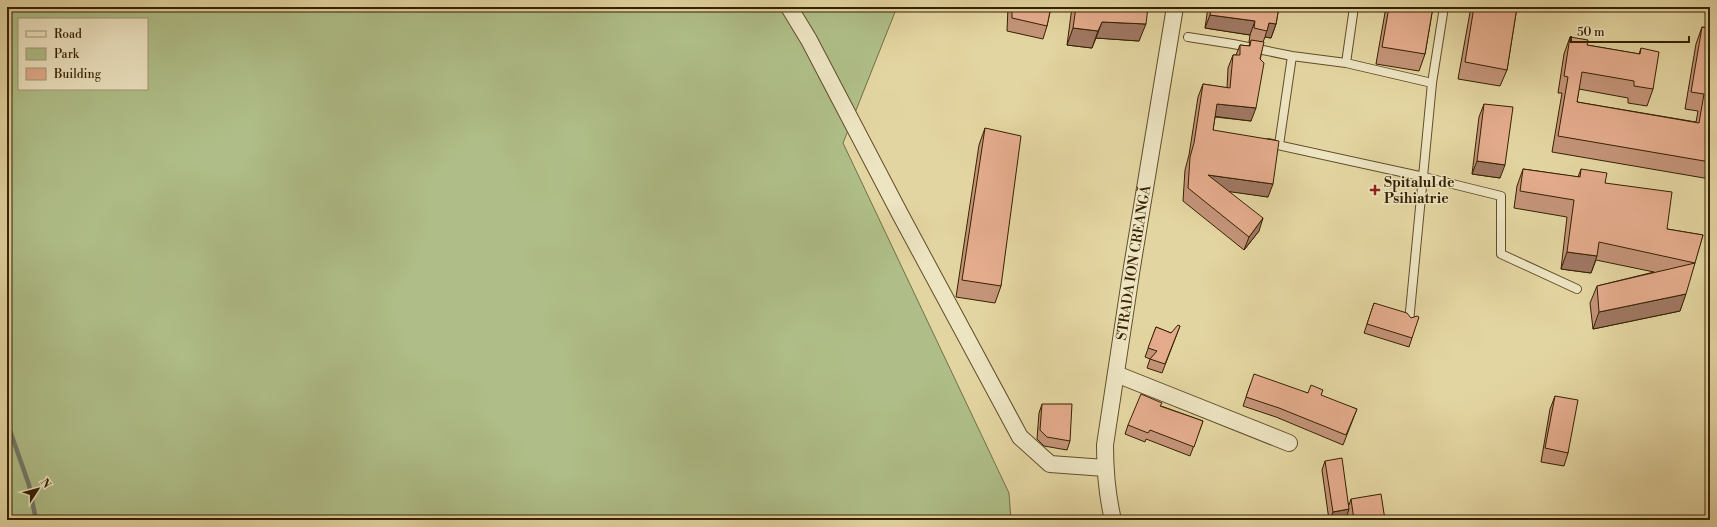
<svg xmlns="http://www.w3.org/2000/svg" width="1717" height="527" font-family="'Libre Bodoni',serif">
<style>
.green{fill:#afbe88;stroke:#727044;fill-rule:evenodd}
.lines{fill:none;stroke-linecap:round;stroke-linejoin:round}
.stream{stroke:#737a6b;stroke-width:4.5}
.lane-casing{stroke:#614e29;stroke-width:10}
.street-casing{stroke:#614e29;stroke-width:18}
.lane{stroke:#ede4c2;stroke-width:8}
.street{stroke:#ede4c2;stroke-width:16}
.wall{fill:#c49479;stroke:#362101}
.shaded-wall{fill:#a07863;stroke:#362101}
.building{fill:#e4ac8d;stroke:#362101}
.poi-dot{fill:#8f2418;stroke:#ede4c2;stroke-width:1.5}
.labels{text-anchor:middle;stroke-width:3;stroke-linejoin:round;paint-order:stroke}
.poi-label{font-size:14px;font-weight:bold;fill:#362101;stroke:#ede4c2;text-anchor:start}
.street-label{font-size:14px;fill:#362101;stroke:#ede4c2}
</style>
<rect width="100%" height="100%" fill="#e3d5a1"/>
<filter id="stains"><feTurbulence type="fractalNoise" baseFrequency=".005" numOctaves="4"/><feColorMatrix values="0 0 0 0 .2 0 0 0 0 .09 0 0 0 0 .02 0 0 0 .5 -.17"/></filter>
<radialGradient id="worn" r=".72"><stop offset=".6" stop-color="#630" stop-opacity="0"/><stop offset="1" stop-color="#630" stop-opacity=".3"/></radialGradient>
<path class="green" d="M 7,7 L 897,7 L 843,143 L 1009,493 L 1011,520 L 7,520 ZM 19,19 L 147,19 L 147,89 L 19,89 Z"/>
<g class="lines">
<path class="stream" d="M 7,422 L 29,485 L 36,520"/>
<g class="lane-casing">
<path id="lane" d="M 1188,37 L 1233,44 L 1292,56 L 1346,63 L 1432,83
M 1346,63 L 1354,7
M 1268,143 L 1424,177 L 1501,196 L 1501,254 L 1577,289
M 1279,145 L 1292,56
M 1409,322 L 1432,83 L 1444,7"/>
</g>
<g class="street-casing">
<g id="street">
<path d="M 789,7 L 809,40 L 900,214 L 1020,437 L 1050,464 L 1105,468"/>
<path d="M 1116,374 L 1289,443"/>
<path id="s1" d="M 1113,520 C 1107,495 1105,471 1105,445 L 1132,267 L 1175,7"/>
</g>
</g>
<use href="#lane" class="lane"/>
<use href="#street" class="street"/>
</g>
<path class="wall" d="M 1008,7 L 1051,7 L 1047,26 L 1043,39 L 1007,31 Z
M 1072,7 L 1148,7 L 1139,41 L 1096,38 L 1092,48 L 1067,45 Z
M 1208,7 L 1279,7 L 1276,24 L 1271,38 L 1265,37 L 1263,42 L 1251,121 L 1215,117 L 1213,130 L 1268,197 L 1229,191 L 1259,231 L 1244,250 L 1183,201 L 1185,170 L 1189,155 L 1198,97 L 1203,84 L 1227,88 L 1228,68 L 1233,55 L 1236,55 L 1240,45 L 1249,46 L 1250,42 L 1249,42 L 1250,35 L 1205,28 Z
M 1386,7 L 1433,7 L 1425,54 L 1419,71 L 1376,64 Z
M 1471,7 L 1517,7 L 1507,70 L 1500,86 L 1458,79 Z
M 1702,27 L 1710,28 L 1710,179 L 1552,152 L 1562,93 L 1558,93 L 1564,54 L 1570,37 L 1587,45 L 1639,54 L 1641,48 L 1653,89 L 1647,106 L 1628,103 L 1628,98 L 1579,89 L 1577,102 L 1696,122 L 1698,111 L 1685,109 L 1696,44 Z
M 1484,104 L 1500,178 L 1472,174 L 1479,117 Z
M 985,128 L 1001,286 L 995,303 L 956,297 L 979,145 Z
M 1523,169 L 1578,177 L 1581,169 L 1605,183 L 1667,229 L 1703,235 L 1680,311 L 1593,329 L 1590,303 L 1597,286 L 1654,272 L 1596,260 L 1591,273 L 1561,269 L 1567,217 L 1514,208 L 1517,186 Z
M 1374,303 L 1412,338 L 1409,347 L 1364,333 Z
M 1180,326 L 1162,373 L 1147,368 L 1150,359 L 1145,357 L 1156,327 L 1171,333 Z
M 1251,383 L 1308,393 L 1357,409 L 1343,445 L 1276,417 L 1243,406 Z
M 1555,396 L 1568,453 L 1564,466 L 1541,462 L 1550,409 Z
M 1042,404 L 1070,441 L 1067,450 L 1044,446 L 1037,439 L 1039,413 Z
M 1161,406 L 1203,421 L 1190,456 L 1146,439 L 1145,442 L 1125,434 L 1128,425 Z
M 1325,461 L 1349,505 L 1351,499 L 1385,520 L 1348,520 L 1347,516 L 1346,518 L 1334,520 L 1329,520 L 1322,470 Z"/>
<path class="shaded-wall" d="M 1210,15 L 1255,21 L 1250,35 L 1205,28 Z
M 1102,22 L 1146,24 L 1139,41 L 1096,38 Z
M 1269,23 L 1276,24 L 1271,38 L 1265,37 Z
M 1073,28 L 1098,31 L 1092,48 L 1067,45 Z
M 1217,104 L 1256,108 L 1251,121 L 1212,116 Z
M 1477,161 L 1505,165 L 1500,178 L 1472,174 Z
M 1208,175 L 1273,184 L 1268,197 L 1203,188 Z
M 1263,218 L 1259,231 L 1244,250 L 1249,237 Z
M 1567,252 L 1597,256 L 1591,273 L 1561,269 Z
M 1686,294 L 1680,311 L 1593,329 L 1599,312 Z
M 1349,509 L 1346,518 L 1330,520 L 1333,512 Z"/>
<path class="building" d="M 1012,7 L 1051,7 L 1047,26 L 1012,18 Z
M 1076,7 L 1148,7 L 1146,24 L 1102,22 L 1098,31 L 1073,28 Z
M 1211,7 L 1279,7 L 1276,24 L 1269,23 L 1267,31 L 1254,28 L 1255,21 L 1210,15 Z
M 1389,7 L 1433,7 L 1425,54 L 1382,47 Z
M 1474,7 L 1517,7 L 1507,70 L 1465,62 Z
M 1702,27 L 1710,29 L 1710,162 L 1558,136 L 1568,77 L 1564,76 L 1570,37 L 1588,40 L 1587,45 L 1640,54 L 1641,48 L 1659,52 L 1653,89 L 1634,86 L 1634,81 L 1582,72 L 1577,102 L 1699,123 L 1704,94 L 1691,92 Z
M 1251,40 L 1264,42 L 1260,59 L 1264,63 L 1256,108 L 1217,104 L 1213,130 L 1279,141 L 1273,184 L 1208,175 L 1263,218 L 1249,237 L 1188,188 L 1190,157 L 1194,143 L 1203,84 L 1230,88 L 1233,55 L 1240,55 L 1240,45 L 1250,46 Z
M 1484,104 L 1513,107 L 1505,165 L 1477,161 Z
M 985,128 L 1021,136 L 1001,286 L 962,280 Z
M 1523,169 L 1580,177 L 1581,169 L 1607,173 L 1605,183 L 1672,192 L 1667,229 L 1703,235 L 1695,263 L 1599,242 L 1597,256 L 1567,252 L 1574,200 L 1520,191 Z
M 1695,263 L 1686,294 L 1599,312 L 1597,286 Z
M 1374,303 L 1407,313 L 1411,318 L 1417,316 L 1419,317 L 1412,338 L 1367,324 Z
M 1178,325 L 1180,326 L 1165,364 L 1150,359 L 1157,351 L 1148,348 L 1156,327 L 1171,333 Z
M 1254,374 L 1308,393 L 1311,385 L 1323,390 L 1321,395 L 1357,409 L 1346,435 L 1279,408 L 1246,397 Z
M 1141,394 L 1162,403 L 1160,406 L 1203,421 L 1194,447 L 1150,430 L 1148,433 L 1128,425 Z
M 1555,396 L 1578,400 L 1568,453 L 1545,448 Z
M 1042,404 L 1072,404 L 1070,441 L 1047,437 L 1040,430 Z
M 1342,458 L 1349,509 L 1333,512 L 1325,461 Z
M 1381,494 L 1385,520 L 1354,520 L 1351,499 Z"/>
<path class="poi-dot" d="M1373 184h4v4h4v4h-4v4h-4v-4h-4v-4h4z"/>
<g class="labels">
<g class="poi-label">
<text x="1384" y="187">Spitalul de<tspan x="1384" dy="16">Psihiatrie</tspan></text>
</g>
<g class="street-label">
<text dy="5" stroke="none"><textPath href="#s1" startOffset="260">STRADA ION CREANGĂ</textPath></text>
</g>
</g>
<rect width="1717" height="527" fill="none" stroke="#e3d5a1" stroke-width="24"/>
<rect x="8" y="8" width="1701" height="511" fill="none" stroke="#362101" stroke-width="2"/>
<rect x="12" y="12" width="1693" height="503" fill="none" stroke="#362101"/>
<rect x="18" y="18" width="130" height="72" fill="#ede4c2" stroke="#a49675"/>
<rect x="26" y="31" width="20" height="6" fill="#ede4c2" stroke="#a49675"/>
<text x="54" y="38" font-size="12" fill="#362101">Road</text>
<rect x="26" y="48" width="20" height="12" fill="#afbe88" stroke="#a49675"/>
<text x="54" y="58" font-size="12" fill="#362101">Park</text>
<rect x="26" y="68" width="20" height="12" fill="#e4ac8d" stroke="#a49675"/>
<text x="54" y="78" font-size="12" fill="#362101">Building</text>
<g transform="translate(38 489) rotate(54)" stroke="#ede4c2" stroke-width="3" paint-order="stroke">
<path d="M0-3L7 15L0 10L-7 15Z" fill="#362101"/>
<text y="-6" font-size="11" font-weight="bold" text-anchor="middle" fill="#362101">N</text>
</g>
<path d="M1571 36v6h118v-6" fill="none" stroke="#362101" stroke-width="2"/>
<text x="1577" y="36" font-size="12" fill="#362101" stroke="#ede4c2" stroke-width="3" paint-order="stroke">50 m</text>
<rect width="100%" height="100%" filter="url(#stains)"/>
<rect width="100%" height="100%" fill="url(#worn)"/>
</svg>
